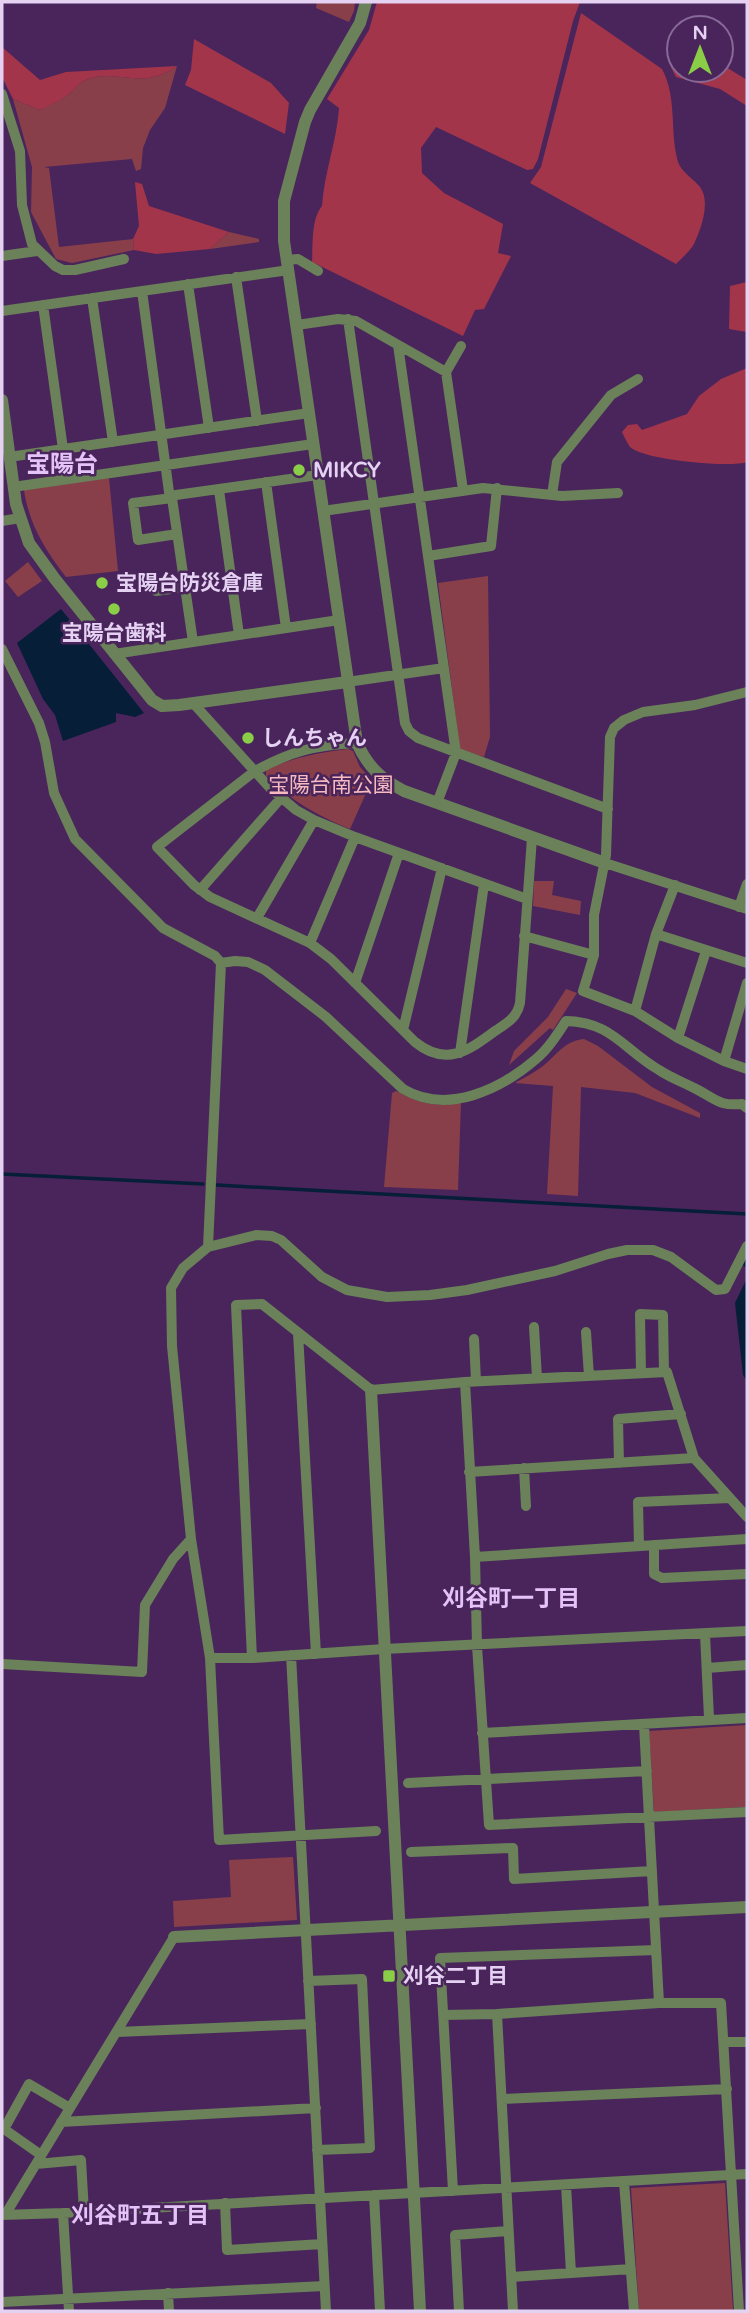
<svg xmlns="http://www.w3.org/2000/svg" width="749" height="2313" font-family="'Varela Round','Noto Sans JP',sans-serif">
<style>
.green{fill:#893f4a}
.forest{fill:#a3354b}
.water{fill:#061e38}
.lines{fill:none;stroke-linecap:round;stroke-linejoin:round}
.stream{stroke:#061e38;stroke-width:3.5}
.minor{stroke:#6a8159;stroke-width:10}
.tertiary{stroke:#6a8159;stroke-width:12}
.poi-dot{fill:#8ace47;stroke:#49255c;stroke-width:2.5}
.labels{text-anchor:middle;stroke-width:5;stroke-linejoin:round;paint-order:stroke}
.poi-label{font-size:21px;font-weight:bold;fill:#e5d1f2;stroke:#49255c;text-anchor:start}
.park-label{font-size:21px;fill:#f6bac0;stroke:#49255c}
.neighbourhood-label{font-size:23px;font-weight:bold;fill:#e3c3f8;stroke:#49255c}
.quarter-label{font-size:24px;font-weight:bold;fill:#e3c3f8;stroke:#49255c}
</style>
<rect width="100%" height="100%" fill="#49255c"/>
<path class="green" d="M 317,2 L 355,2 L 354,11 L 349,22 L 316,8 Z
M 177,66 L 165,108 L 150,130 L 143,148 L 141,169 L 136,171 L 132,159 L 44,167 L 49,168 L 59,247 L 133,239 L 134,250 L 72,263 L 56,259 L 31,212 L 32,167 L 13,99 L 40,110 C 49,104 61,101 69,94 C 75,90 79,82 86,80 C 118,67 140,92 177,66 Z
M 229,232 L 259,239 L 259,242 L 210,249 Z
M 109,478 L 118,571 L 66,577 C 45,550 29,524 24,490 Z
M 28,562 L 42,581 L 18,597 L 5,581 Z
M 488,576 L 490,737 L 484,757 L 460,749 L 438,583 Z
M 348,749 L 353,751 L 360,767 L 372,780 L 350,829 C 317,816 291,800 266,776 L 266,770 C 295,757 317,753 348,749 Z
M 534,881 L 554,881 L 552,895 L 581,901 L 580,915 L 533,906 Z
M 566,989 L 577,993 L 553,1030 L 550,1028 L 509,1065 L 514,1051 L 548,1017 Z
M 584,1039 L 598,1046 L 652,1087 L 700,1113 L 700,1118 L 635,1093 L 581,1087 L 578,1196 L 547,1194 L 553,1086 L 515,1083 C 524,1078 535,1072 543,1066 C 558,1054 564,1041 584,1039 Z
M 396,1091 C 418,1103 436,1108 461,1102 L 458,1190 L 384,1187 L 392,1093 Z
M 747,1725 L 747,1807 L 654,1812 L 649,1731 Z
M 293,1857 L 297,1920 L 174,1927 L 173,1901 L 231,1897 L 229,1860 Z
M 725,2183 L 733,2311 L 639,2311 L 631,2188 Z"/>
<path class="forest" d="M 377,2 L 580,2 L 573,21 L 538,159 L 533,169 L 527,170 L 436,127 L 421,148 L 422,173 L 444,193 L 503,224 L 498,253 L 511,256 L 484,309 L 475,310 L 463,336 L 312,262 C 313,245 311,219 322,206 C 324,173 337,141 339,108 L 327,99 L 369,30 Z
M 581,13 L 662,69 C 677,97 670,129 677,158 C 679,171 693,178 700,187 C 711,202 701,229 694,244 C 690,251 682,258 676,264 L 530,183 L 541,167 Z
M 194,39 L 271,83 L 289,103 L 285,134 L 185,85 L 191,70 Z
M 679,39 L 679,70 L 721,70 L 721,64 L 747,80 L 747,106 L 720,89 L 676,77 L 669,63 Z
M 2,47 L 40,80 L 66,72 L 177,66 C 140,92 118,67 86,80 C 79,82 75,90 69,94 C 61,101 49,105 40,110 L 13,99 L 2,77 Z
M 135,182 L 142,184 L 149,206 L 229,232 L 210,249 L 156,254 L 134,250 L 133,239 L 139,226 Z
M 747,282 L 747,332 L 729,329 L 730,286 Z
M 747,368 L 747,462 C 730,468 643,460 630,447 C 627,443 624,436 622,432 L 628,425 L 637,424 L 642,430 L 687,414 L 699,396 L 721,379 Z"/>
<path class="water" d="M 61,609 L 144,713 L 135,717 L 116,713 L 116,722 L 63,741 L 55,715 L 43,699 L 17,643 Z
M 747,1278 L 747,1381 L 743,1375 L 735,1303 Z"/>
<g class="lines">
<path class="stream" d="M 2,1174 L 203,1184
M 217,1185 L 747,1214
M 747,1260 L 745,1265 L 747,1266"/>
<path class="minor" d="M 2,94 L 20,151 L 22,205 L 32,244 L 55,266 L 63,270 L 75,270 L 124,259
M 2,256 L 37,251
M 287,260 L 298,259 L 318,271
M 236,277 L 257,421
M 188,284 L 209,428
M 142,291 L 169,492 L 172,498 L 193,642
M 92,298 L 113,442
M 43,305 L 63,449
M 2,311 L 289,270
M 348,319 L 405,723 L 409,731 L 418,738 L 608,809
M 297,325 L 338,319 L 356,321 L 446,372
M 398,345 L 456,753 L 437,803
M 461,346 L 446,372 L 463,490
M 9,457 L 309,413
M 266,482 L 286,628
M 13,487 L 313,444
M 219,490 L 239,635
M 552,495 L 557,462 L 611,395 L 638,379
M 323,511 L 483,488 L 562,496 L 618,493
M 2,521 L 20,518
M 177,534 L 138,540 L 133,503 L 172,498 L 176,495 L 318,475
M 428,556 L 491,546 L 497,488
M 156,591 L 185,587
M 2,649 L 39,723 L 45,742 L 54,793 L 75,839 L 163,928 L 215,956 L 221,963 L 208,1247
M 114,654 L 339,620
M 347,682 L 444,668
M 747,692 L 695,705 L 643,712 L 624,720 L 614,728 L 610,737 L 606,855 L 594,915 L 594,955 L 583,991 L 635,1011 L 678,1038 L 724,1061 L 747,1069
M 193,703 L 270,788 L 296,810 L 314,820 L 355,837 L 527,899
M 357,743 C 316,745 291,751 255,771 L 157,847 L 194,885 L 210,897 L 310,943 L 331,959 L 415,1042 C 446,1067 468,1051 495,1031 C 507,1023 517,1018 520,1003 L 532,838
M 605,863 L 747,909
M 200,890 L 281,798
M 739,907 L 747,884
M 257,918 L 314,820
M 656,934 L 747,963
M 524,936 L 594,955
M 310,943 L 355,837
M 221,963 L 235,961 L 248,962 L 265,970 L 326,1017 L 403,1089 C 447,1115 500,1090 536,1059 C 548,1049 557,1035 566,1021 C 612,1022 623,1049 659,1070 C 671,1078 685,1083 698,1090 C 717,1100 719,1106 742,1104 L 747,1108
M 355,983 L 399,853
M 635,1011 L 656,934 L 675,885
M 403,1030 L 442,868
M 678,1038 L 706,951
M 460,1053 L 484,884
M 724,1061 L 747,983
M 534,1327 L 537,1378
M 586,1332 L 589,1376
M 298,1333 L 316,1654
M 474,1339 L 476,1381
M 641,1373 L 640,1314 L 663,1315 L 664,1372
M 465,1382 L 475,1557 L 477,1646 L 489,1825 L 747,1812
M 619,1463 L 618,1419 L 681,1414
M 524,1468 L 526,1506
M 469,1472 L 694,1458
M 654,1545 L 654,1574 L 662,1578 L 747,1574
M 639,1546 L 638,1502 L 730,1498
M 475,1557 L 747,1539
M 705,1634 L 709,1718
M 291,1655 L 326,2311
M 210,1658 L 252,1658 L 384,1649 L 747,1631
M 252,1658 L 236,1305 L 262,1304 L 371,1390 L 465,1382 L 667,1372 L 694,1458 L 747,1517
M 2,1664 L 142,1672 L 145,1605 L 173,1559 L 191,1539
M 707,1668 L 747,1665
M 644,1725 L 659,2003
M 482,1733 L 747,1718
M 408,1783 L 647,1771
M 376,1831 L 219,1840 L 210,1658 L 191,1539 L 172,1346 L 171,1288 L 183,1268 L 208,1247 L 256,1235 L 272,1236 L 281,1240 L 322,1277 L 347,1290 L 387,1297 L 430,1295 L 467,1290 L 555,1271 L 608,1254 L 627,1250 L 653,1250 L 671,1257 L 716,1290 L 725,1289 L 747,1246
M 411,1852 L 513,1848 L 514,1879 L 652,1871
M 308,1981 L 362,1979 L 370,2148 L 317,2150
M 443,2015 L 497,2014
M 117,2032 L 311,2024
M 724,2042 L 747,2042
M 502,2099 L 727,2089
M 61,2122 L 316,2108
M 41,2155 L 4,2129 L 29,2084 L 70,2108
M 36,2164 L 81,2160 L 84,2212
M 624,2182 L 634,2311
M 566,2185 L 571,2273
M 453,2191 L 440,1958 L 656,1950
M 374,2195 L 380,2311
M 225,2203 L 227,2250 L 322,2244
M 63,2213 L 69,2311
M 2,2215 L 63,2213 L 747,2174
M 5,2215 L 174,1937
M 511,2277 L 631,2269
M 168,2293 L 169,2311
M 2,2302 L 324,2286
M 459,2311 L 455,2235 L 508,2231
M 513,2311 L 497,2014 L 659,2003 L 721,2003 L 739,2311"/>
<path class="tertiary" d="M 366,2 L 360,23 L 310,110 L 305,122 L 284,201 L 284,241 L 357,743 C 368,767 381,779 404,791 L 605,863
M 2,400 L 16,504 L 29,543 L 55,579 L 152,700 L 162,706 L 179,705 L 347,682
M 371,1390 L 420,2311
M 174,1937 L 747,1907"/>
</g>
<g class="poi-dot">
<circle cx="299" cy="470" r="7"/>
<circle cx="102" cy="583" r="7"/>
<circle cx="114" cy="609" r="7"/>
<circle cx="248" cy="738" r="7"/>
<rect x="382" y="1969" width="14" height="14" rx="3.5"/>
</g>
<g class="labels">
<g class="poi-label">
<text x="313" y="477">MIKCY</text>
<text x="116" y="590">宝陽台防災倉庫</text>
<text x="114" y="640" text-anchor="middle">宝陽台歯科</text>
<text x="262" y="745">しんちゃん</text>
<text x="403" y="1983">刈谷二丁目</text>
</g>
<g class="park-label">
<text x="331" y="792">宝陽台南公園</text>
</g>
<g class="neighbourhood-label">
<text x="511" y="1606">刈谷町一丁目</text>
<text x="140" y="2223">刈谷町五丁目</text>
</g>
<g class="quarter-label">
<text x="62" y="472">宝陽台</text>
</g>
</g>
<rect width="749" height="2313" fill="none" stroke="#e5d1f2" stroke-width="7"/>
<g transform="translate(700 49)"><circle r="33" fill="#49255c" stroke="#876a98" stroke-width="2"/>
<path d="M0-5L12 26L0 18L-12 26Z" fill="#8ace47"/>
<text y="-10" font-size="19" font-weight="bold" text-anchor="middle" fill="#e5d1f2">N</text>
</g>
</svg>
